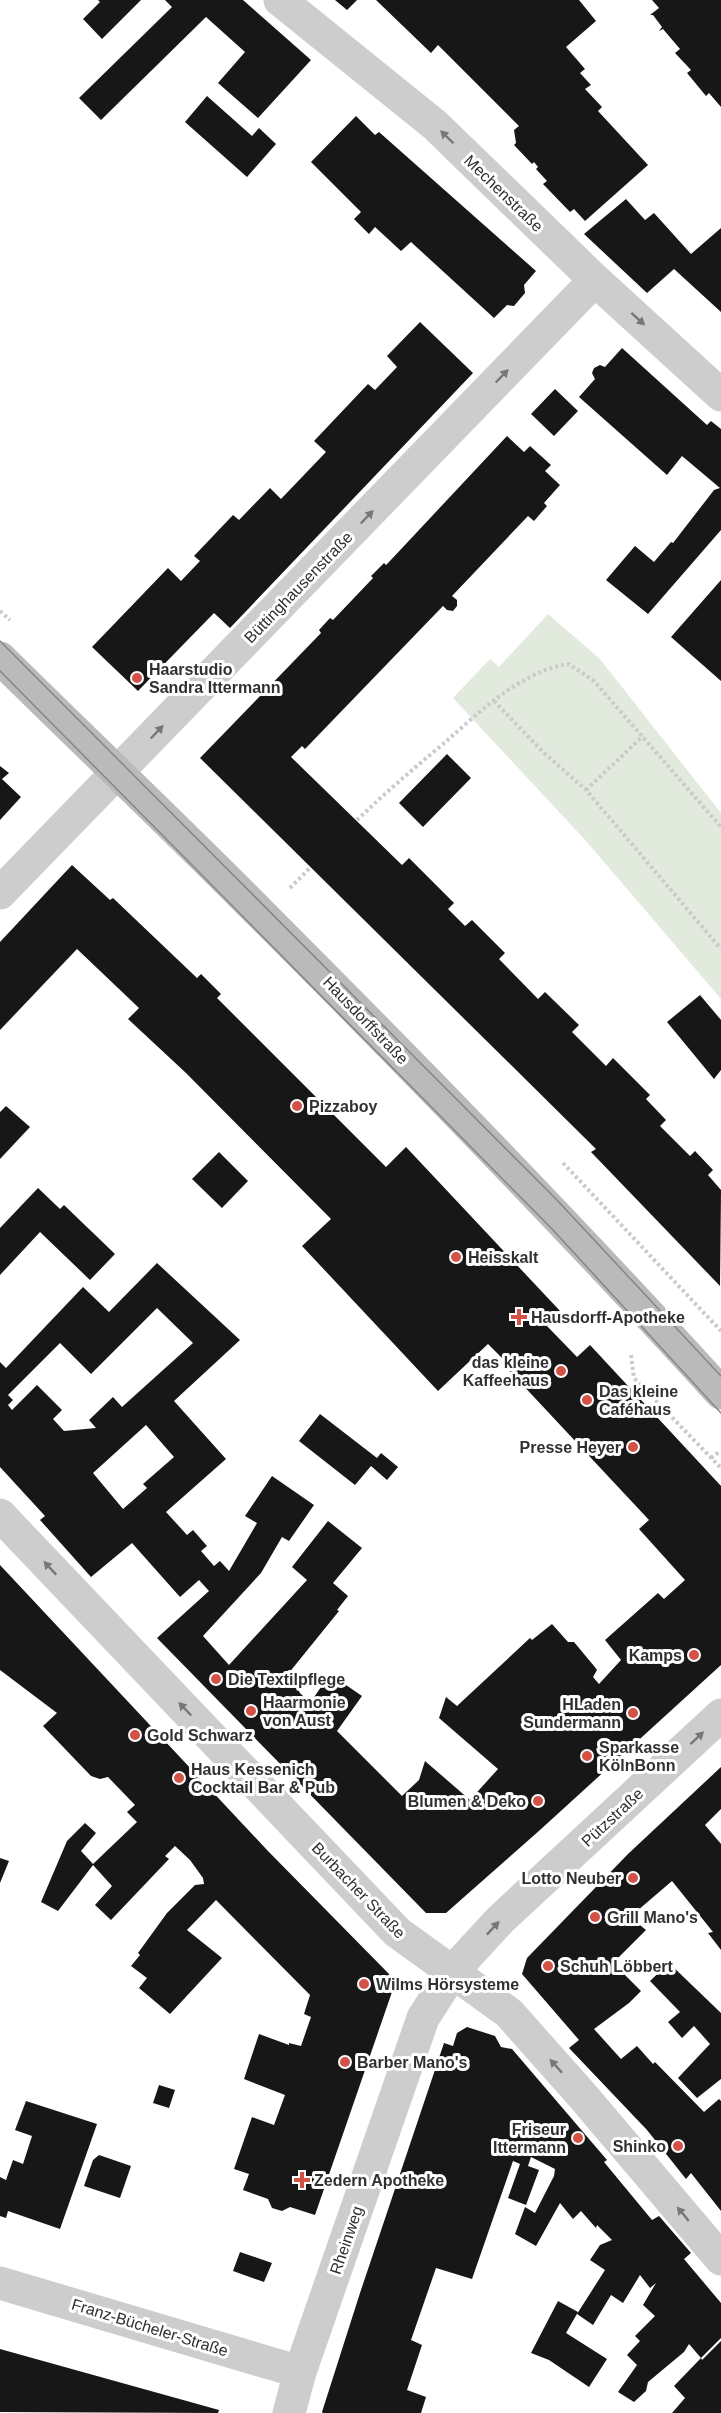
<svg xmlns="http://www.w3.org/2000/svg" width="721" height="2413" font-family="Helvetica,sans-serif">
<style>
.green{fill:#e2e9dd}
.building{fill:#171717;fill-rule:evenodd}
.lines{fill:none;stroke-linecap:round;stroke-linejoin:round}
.path{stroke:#cacaca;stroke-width:4;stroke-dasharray:3 3;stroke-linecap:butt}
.street{stroke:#cdcdcd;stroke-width:33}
.secondary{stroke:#bababa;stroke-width:33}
.tram{stroke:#858585;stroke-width:1.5}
.oneway{fill:#777}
.poi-dot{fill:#d45146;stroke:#fff;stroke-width:2}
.labels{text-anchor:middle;stroke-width:6;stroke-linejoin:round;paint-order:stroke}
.street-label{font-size:16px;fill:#303030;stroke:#fff}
.poi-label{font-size:16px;font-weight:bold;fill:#303030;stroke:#fff;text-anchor:start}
</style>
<rect width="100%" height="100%" fill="#fff"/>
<path class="green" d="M 548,614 L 600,659 L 721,813 L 721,999 L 587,842 L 453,698 L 490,659 L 499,667 Z"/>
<path class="building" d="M 98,0 L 141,0 L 102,39 L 83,19 L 100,2 Z
M 165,0 L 243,0 L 311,60 L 258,118 L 218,83 L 245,52 L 206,17 L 101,120 L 79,98 L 172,7 Z
M 335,0 L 357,0 L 347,10 Z
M 376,0 L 579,0 L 596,21 L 566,47 L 585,69 L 580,73 L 591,85 L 585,89 L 602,107 L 598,111 L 648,165 L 585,221 L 574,209 L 570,212 L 543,184 L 547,181 L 536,169 L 538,167 L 534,162 L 532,164 L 514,145 L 516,143 L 514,130 L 519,126 L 438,45 L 431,53 Z
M 652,0 L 721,0 L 721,107 L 709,93 L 706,96 L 687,73 L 691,70 L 675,53 L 680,49 L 663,29 L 659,31 L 662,27 L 653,15 L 650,15 L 659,8 Z
M 207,96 L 252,136 L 259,128 L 276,144 L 247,177 L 185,122 Z
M 356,116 L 375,135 L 379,132 L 536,271 L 524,285 L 525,293 L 514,306 L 507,305 L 494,318 L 411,242 L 401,251 L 375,227 L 369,234 L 354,219 L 361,212 L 311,162 Z
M 626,199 L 645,220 L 654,213 L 691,254 L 721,228 L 721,312 L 674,269 L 647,293 L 584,234 Z
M 420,322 L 473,373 L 230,628 L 214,613 L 138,691 L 92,647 L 168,568 L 181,581 L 200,561 L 194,556 L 233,515 L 239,520 L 270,488 L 281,499 L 326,452 L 314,441 L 368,384 L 375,390 L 397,367 L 387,356 Z
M 622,348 L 707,425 L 711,421 L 721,429 L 721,530 L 648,614 L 606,580 L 635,546 L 654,562 L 671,542 L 673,543 L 714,490 L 720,488 L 682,456 L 667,475 L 579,397 L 595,379 L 592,373 L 594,368 L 600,365 L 605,367 Z
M 555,389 L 578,411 L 554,436 L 531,414 Z
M 507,436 L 524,452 L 530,446 L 551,465 L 545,471 L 560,485 L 544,503 L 547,506 L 534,521 L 528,516 L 452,596 L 457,600 L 457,606 L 453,611 L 447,610 L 443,606 L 305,749 L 302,746 L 291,757 L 402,865 L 409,858 L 454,903 L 448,909 L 465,926 L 472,920 L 505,953 L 499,959 L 538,999 L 545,992 L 579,1025 L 572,1032 L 606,1066 L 613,1058 L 650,1095 L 646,1099 L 666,1120 L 660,1126 L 690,1156 L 695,1151 L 713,1170 L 708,1175 L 721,1190 L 720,1286 L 591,1152 L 596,1149 L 200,758 L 321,633 L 319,630 L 330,618 L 333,620 L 373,578 L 371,576 L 384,563 L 386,565 L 389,562 Z
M 721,580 L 721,681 L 671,637 Z
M 447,754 L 471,778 L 423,827 L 399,803 Z
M 0,766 L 9,773 L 2,779 L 21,797 L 0,820 Z
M 72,865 L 110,900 L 113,898 L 197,978 L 201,974 L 221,994 L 217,998 L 386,1167 L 406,1147 L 561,1312 L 547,1326 L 577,1357 L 590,1345 L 721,1486 L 721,1665 L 540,1830 L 446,1913 L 426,1913 L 157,1638 L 209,1591 L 199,1580 L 180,1597 L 132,1543 L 91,1577 L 40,1520 L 45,1516 L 0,1467 L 0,1362 L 6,1368 L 83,1287 L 109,1312 L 157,1263 L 240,1340 L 174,1401 L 226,1459 L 166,1512 L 187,1535 L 193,1530 L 207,1546 L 201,1551 L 214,1566 L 220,1561 L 229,1571 L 257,1523 L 245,1516 L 272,1476 L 314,1505 L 289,1541 L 282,1537 L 261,1573 L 203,1636 L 229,1665 L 307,1580 L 292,1567 L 328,1521 L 362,1548 L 333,1583 L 348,1596 L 337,1610 L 339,1611 L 288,1674 L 303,1685 L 299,1692 L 310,1703 L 330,1674 L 362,1696 L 337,1731 L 402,1796 L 419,1780 L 425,1761 L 470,1800 L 498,1769 L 439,1718 L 446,1697 L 457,1706 L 530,1638 L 532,1640 L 552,1624 L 568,1642 L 574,1642 L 594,1666 L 597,1670 L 593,1677 L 599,1684 L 621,1660 L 605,1640 L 658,1593 L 664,1599 L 685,1580 L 639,1529 L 649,1520 L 505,1366 L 507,1363 L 488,1344 L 438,1391 L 302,1246 L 331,1219 L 186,1073 L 128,1019 L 139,1008 L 77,949 L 0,1030 L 0,942 ZM 157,1308 L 193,1343 L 122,1407 L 113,1397 L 89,1420 L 96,1428 L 64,1431 L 53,1419 L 62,1410 L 37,1385 L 12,1410 L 8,1405 L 13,1400 L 8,1395 L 60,1343 L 91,1374 ZM 146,1425 L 174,1457 L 143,1484 L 147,1488 L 123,1509 L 93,1473 Z
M 700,995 L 721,1020 L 721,1070 L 714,1079 L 667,1022 Z
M 6,1106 L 30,1127 L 0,1159 L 0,1112 Z
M 219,1152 L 248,1181 L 222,1208 L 192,1179 Z
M 38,1188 L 60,1209 L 64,1205 L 115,1254 L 90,1280 L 40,1232 L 0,1275 L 0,1228 Z
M 320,1414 L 377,1458 L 381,1453 L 398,1467 L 387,1480 L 371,1466 L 355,1485 L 299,1441 Z
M 0,1565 L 267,1850 L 389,1974 L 392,1992 L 315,2215 L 290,2207 L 282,2211 L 272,2208 L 268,2199 L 243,2190 L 249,2174 L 234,2169 L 252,2117 L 274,2125 L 285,2095 L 244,2079 L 259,2034 L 289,2045 L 289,2043 L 301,2046 L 311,2017 L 304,2014 L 310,1995 L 216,1900 L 187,1930 L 222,1958 L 170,2014 L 139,1988 L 147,1978 L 131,1966 L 140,1955 L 138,1953 L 167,1913 L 195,1885 L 204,1884 L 203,1878 L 190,1860 L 175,1846 L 165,1856 L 169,1859 L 111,1920 L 95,1905 L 112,1886 L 93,1865 L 58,1911 L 41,1902 L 67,1841 L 85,1823 L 96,1833 L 81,1851 L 93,1864 L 137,1822 L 127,1812 L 135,1805 L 108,1777 L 100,1779 L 91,1776 L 43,1726 L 57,1713 L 0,1670 Z
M 721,1767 L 721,1809 L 705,1825 L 721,1844 L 721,1950 L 708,1933 L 713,1932 L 672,1881 L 630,1917 L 646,1930 L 613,1963 L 641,1991 L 629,2003 L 594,2029 L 621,2059 L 637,2046 L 653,2064 L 655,2062 L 704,2112 L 719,2099 L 721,2101 L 721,2211 L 691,2173 L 686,2179 L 647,2130 L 569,2048 L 579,2040 L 522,1974 L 527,1958 L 628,1854 Z
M 0,1858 L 9,1861 L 0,1883 Z
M 669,1963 L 721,2013 L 721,2079 L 697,2098 L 678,2078 L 710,2044 L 694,2026 L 682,2038 L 668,2022 L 680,2012 L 650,1981 Z
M 467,2027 L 495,2036 L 501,2047 L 512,2049 L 607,2160 L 604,2162 L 652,2220 L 659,2216 L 691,2253 L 684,2259 L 721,2303 L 721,2338 L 701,2358 L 689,2344 L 684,2352 L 648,2382 L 646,2391 L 634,2402 L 618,2392 L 637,2365 L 627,2355 L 640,2341 L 635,2336 L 655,2316 L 643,2305 L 656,2283 L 650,2288 L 640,2275 L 623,2303 L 611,2295 L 593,2325 L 577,2314 L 605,2270 L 590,2260 L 600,2245 L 612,2240 L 597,2225 L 596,2228 L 581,2211 L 573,2219 L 560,2203 L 536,2246 L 515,2234 L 525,2207 L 535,2213 L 554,2176 L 555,2169 L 531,2157 L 528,2166 L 539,2170 L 526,2205 L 508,2198 L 520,2164 L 513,2161 L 472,2279 L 436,2268 L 411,2340 L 422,2345 L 407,2390 L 426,2397 L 421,2413 L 323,2413 L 322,2412 L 360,2293 L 444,2043 L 453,2046 L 457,2033 Z
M 159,2085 L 175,2090 L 169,2108 L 153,2103 Z
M 26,2101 L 97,2124 L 60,2229 L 8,2211 L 6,2218 L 0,2216 L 0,2177 L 6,2180 L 13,2160 L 23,2164 L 32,2136 L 15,2130 Z
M 99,2155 L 131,2166 L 120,2198 L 84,2186 L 93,2160 Z
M 240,2252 L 272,2263 L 264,2282 L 233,2271 Z
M 558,2301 L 578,2312 L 566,2333 L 607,2359 L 589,2387 L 549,2360 L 531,2353 Z
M 721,2341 L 721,2413 L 672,2413 L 685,2398 L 674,2386 L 701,2358 L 702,2360 Z
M 0,2349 L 219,2410 L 218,2413 L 0,2412 Z"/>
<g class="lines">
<path class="path" d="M 0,611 L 10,620
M 494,701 L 544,753 L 586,790 L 721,949
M 586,790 L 643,736
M 357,820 C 384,794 413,769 443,744 C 479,713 520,671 569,664 L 594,681 L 721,827
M 290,888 L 311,867
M 563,1163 L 721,1331
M 631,1355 L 634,1378 L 721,1468
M 711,1458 L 719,1452"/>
<path class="street" d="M 280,0 L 435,125 L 595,280 L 721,395
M 0,893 L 595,280
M 0,1515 L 397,1932 L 509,2013 L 581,2094 L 721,2259
M 0,2283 L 300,2372
M 289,2413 L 300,2372 L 423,2018 L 453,1971 L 500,1920 L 721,1715"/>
<path class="secondary" d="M 0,658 C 87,744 176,828 262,915 C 418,1071 573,1230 721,1393"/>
<path class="tram" d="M 0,641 L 556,1199 L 721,1376
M 0,671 L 553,1230 L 721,1413"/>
</g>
<defs><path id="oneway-solid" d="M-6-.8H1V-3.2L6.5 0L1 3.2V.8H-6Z" transform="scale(1.5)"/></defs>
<g class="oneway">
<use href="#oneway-solid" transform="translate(447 137) rotate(-136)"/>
<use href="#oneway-solid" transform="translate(638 319) rotate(42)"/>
<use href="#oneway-solid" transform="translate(502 376) rotate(-46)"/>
<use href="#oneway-solid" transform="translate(367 517) rotate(-46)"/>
<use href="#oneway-solid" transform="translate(157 732) rotate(-46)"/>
<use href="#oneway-solid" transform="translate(50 1568) rotate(-133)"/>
<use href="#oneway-solid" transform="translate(185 1709) rotate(-134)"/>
<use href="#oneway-solid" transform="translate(697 1738) rotate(-43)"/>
<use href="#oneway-solid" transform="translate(493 1928) rotate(-47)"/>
<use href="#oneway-solid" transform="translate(556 2066) rotate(-132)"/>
<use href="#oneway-solid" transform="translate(683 2214) rotate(-130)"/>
</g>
<g class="poi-dot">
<circle cx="137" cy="678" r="6"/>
<circle cx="297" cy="1106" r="6"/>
<circle cx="456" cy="1257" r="6"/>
<path d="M516 1308h6v6h6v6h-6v6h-6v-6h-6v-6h6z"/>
<circle cx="561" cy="1371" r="6"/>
<circle cx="587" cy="1400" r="6"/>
<circle cx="633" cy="1447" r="6"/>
<circle cx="694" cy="1655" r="6"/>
<circle cx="216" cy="1679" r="6"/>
<circle cx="251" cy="1711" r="6"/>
<circle cx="633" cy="1713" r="6"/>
<circle cx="135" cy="1735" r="6"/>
<circle cx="587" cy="1756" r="6"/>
<circle cx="179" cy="1778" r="6"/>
<circle cx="538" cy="1801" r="6"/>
<circle cx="633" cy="1878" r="6"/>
<circle cx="595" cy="1917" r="6"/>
<circle cx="548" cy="1966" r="6"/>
<circle cx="364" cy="1984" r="6"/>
<circle cx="345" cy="2062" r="6"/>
<circle cx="578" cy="2138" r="6"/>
<circle cx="678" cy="2146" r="6"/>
<path d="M299 2171h6v6h6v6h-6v6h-6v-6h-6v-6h6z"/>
</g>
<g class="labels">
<g class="street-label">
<text transform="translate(504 193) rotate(44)" y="6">Mechenstraße</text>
<text transform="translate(298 587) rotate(-46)" y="6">Büttinghausenstraße</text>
<text transform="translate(366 1020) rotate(46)" y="6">Hausdorffstraße</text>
<text transform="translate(612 1817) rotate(-43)" y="6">Pützstraße</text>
<text transform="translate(359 1890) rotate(46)" y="6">Burbacher Straße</text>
<text transform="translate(346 2240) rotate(-71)" y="6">Rheinweg</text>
<text transform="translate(150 2327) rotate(17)" y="6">Franz-Bücheler-Straße</text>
</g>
<g class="poi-label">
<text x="149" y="675">Haarstudio<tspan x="149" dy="18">Sandra Ittermann</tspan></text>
<text x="309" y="1112">Pizzaboy</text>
<text x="468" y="1263">Heisskalt</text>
<text x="531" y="1323">Hausdorff-Apotheke</text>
<text x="549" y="1368" text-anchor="end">das kleine<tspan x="549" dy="18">Kaffeehaus</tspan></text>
<text x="599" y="1397">Das kleine<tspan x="599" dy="18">Caféhaus</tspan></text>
<text x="621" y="1453" text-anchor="end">Presse Heyer</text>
<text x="682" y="1661" text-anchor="end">Kamps</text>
<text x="228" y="1685">Die Textilpflege</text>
<text x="263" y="1708">Haarmonie<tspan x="263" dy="18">von Aust</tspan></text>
<text x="621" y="1710" text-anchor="end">HLaden<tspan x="621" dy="18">Sundermann</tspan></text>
<text x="147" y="1741">Gold Schwarz</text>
<text x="599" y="1753">Sparkasse<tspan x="599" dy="18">KölnBonn</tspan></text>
<text x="191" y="1775">Haus Kessenich<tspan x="191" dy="18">Cocktail Bar &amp; Pub</tspan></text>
<text x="526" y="1807" text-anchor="end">Blumen &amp; Deko</text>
<text x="621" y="1884" text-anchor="end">Lotto Neuber</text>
<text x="607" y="1923">Grill Mano's</text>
<text x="560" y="1972">Schuh Löbbert</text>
<text x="376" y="1990">Wilms Hörsysteme</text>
<text x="357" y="2068">Barber Mano's</text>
<text x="566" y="2135" text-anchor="end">Friseur<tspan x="566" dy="18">Ittermann</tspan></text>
<text x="666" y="2152" text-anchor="end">Shinko</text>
<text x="314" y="2186">Zedern Apotheke</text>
</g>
</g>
</svg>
